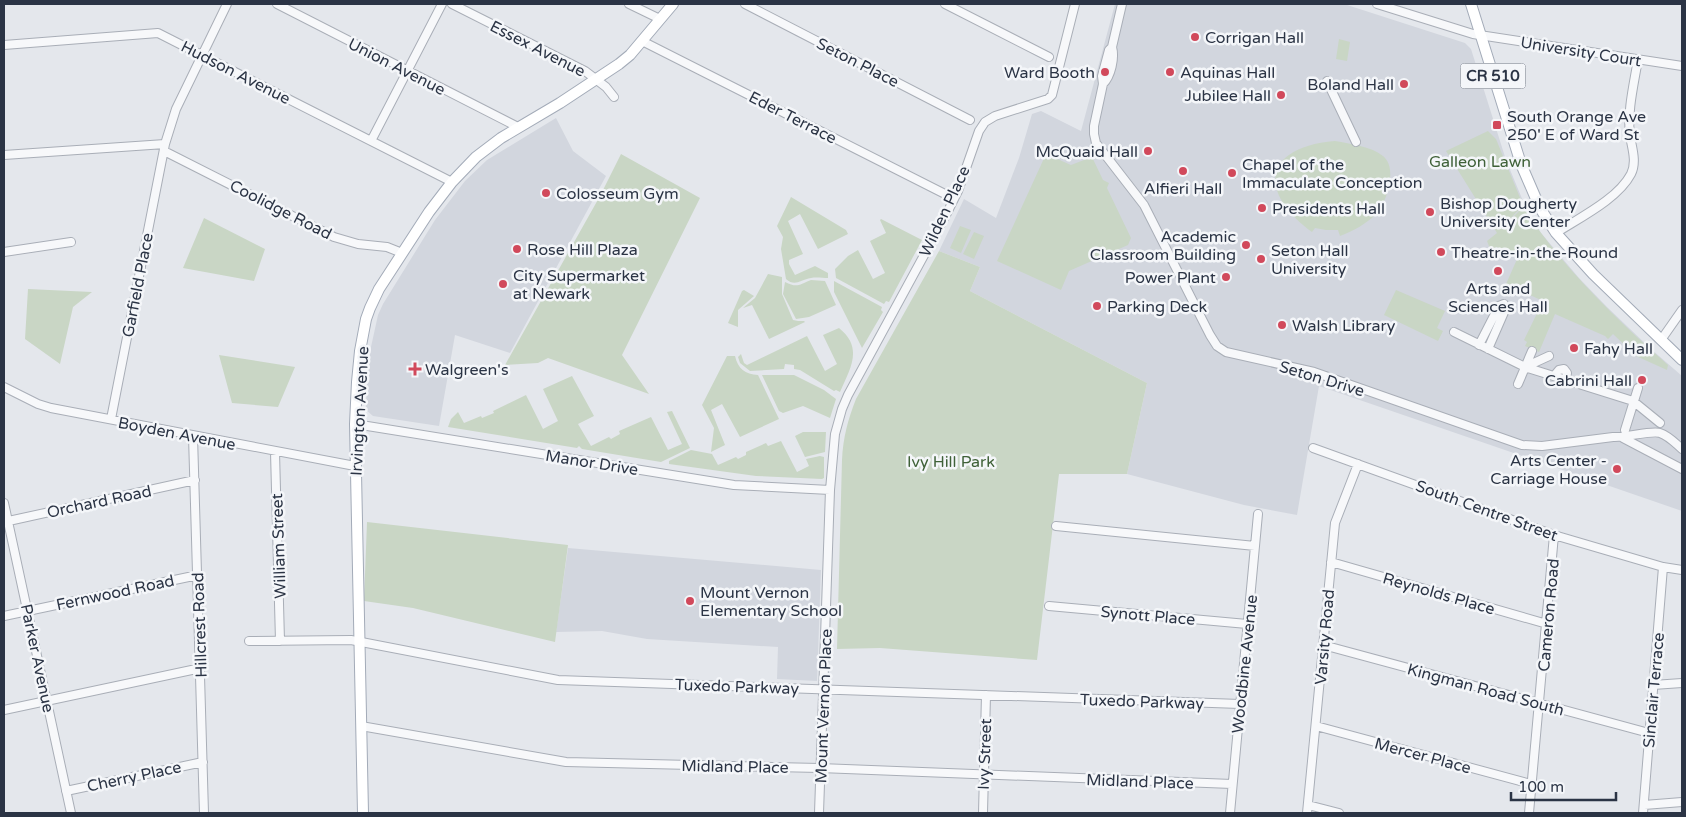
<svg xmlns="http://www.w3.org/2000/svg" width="1686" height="817" font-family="'Varela Round',sans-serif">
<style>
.built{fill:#d2d6de}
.green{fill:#c9d6c5}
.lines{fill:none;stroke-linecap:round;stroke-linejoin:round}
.minor-casing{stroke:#a9aeb7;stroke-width:10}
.major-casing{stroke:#a3abb8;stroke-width:12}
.minor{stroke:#f7f8fa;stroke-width:8}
.major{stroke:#fff;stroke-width:10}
.poi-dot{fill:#d1495b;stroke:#f4f6f9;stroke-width:2}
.labels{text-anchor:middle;stroke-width:5;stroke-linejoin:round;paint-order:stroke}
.shield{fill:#f4f6f9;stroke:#676e7b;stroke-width:1}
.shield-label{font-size:15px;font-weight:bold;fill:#2b3445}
.poi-label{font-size:16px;fill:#2b3445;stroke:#f4f6f9;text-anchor:start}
.street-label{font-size:16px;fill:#2b3445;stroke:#f4f6f9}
.park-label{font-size:16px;fill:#3f6138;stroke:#f4f6f9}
</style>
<rect width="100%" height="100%" fill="#e4e7ec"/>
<path class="built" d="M 1115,4 L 1344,4 L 1465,43 L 1471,49 L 1506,160 L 1528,213 L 1541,233 L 1579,278 L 1607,307 L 1651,349 L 1682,376 L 1682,511 L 1319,386 L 1297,515 L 1244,505 L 1127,474 L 1147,383 L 970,291 L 980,267 L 939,251 L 964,199 L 996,218 L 1019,158 L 1032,114 L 1041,111 L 1081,131 Z
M 556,118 L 573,151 L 606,176 L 510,353 L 455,335 L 439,426 L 373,416 L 366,410 L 367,377 L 371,347 L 378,315 L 383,304 L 435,220 L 465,181 L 487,160 Z
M 568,548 L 821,570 L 817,681 L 777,679 L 778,647 L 647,639 L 602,631 L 556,632 Z"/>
<path class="green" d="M 1339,39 L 1350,42 L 1347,61 L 1336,59 Z
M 1488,131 L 1496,139 L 1523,205 L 1501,229 L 1523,207 C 1562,267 1615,318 1668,365 L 1667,370 L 1636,356 L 1613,334 L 1608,339 L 1605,336 L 1555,314 L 1539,352 L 1525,346 L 1527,342 L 1524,340 L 1543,301 L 1506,284 L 1518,257 L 1496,247 L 1492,254 L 1487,241 L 1497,233 L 1446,151 Z
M 1335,141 C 1351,144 1370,146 1383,156 C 1398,168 1387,201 1377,213 C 1368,223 1353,231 1340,236 L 1338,230 L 1326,230 L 1315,228 L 1312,232 C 1257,192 1263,147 1335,141 Z
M 621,154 L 700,198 L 622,355 L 649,394 L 548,358 L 538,363 L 505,365 L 600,196 Z
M 1046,154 L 1071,165 L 1092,157 L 1103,180 L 1109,183 L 1107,188 L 1131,238 L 1128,245 L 1069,271 L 1061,290 L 997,261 Z
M 791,197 L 846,230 L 848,234 L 818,249 L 800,214 L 788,221 L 803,254 L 789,260 L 789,264 L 795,275 L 815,266 L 828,273 L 828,278 C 823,278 816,277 811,278 C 800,280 795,287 786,279 L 781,249 L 783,237 L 777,226 Z
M 204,218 L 265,249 L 254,281 L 183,268 Z
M 881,219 L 922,240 L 889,302 L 886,301 L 884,304 L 836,278 L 835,269 L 848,256 L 858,250 L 873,279 L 885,273 L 870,241 L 886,233 L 880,220 Z
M 960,226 L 971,230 L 961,253 L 950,248 Z
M 974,232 L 984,236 L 974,259 L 963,254 Z
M 939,251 L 980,267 L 970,291 L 1147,383 L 1127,474 L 1059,474 L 1037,660 L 880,648 L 837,649 L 842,460 C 843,438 848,419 856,399 Z
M 768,274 L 782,277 L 782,294 L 793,320 L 798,321 L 804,321 L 805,322 L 769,339 L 752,305 L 743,308 L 755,298 Z
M 811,280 L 825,281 L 836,305 L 809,317 L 796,319 L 783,294 L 785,282 C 797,288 799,285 811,280 Z
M 834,281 L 882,307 L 881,310 L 883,312 L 862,348 L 834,292 Z
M 28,289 L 92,292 L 73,307 L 60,364 L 25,339 Z
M 744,290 L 754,296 L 738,310 L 738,327 L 728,323 L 742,291 Z
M 1396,290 L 1445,311 L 1437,328 L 1443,331 L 1438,341 L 1384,315 Z
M 839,328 C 864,348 850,369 840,392 L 836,390 L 834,391 L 800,370 L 794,369 L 794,365 L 785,364 L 784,369 L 750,371 L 740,363 L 738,357 L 741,354 L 744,363 L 747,365 L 807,336 L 825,371 L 837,364 L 823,335 Z
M 219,355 L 295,367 L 278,407 L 232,403 Z
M 727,356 L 735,356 C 738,369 745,374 758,375 L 779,419 L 740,437 L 722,404 L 711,410 L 725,445 L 711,452 L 714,428 L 702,405 Z
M 762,375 L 794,375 L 824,390 L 836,399 L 830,418 L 803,406 L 783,413 L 779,411 Z
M 572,376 L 594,416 L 578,424 L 591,446 L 609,437 L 611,439 L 620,434 L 619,431 L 651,417 L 668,450 L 682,444 L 667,412 L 672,411 L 690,448 L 661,462 L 582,449 L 579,446 L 577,448 L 448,427 L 451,419 L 458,412 L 464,423 L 481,416 L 482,418 L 494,413 L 493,411 L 526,395 L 543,429 L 558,421 L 543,389 Z
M 803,432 L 826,432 L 825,452 L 805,457 L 795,436 Z
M 781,441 L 797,472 L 809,466 L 806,459 L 820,456 L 824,457 L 824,478 L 822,479 L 756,476 L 669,464 L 669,461 L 691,450 L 712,454 L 718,465 L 736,457 L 738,459 L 746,455 L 746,452 L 766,443 L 768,446 Z
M 367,522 L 568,545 L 555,642 L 413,608 L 364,601 Z"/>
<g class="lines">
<g class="minor-casing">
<path id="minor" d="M 277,4 L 518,127
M 452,4 L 585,71 L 606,87 L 614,97
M 629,4 L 660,19
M 745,4 L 970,120
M 945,4 L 1049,57
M 1377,4 L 1473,34 L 1682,66
M 642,41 L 943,193
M 4,45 L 158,33 L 452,182
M 1112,47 L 1109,50 L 1102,76 L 1103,84 L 1094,126 L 1094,134 L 1096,143 L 1144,205 L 1210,335 L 1217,346 L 1226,352 L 1314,372 L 1522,445 L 1542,446 L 1613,437 C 1625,438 1652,430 1660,433 C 1669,436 1675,443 1682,449
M 1327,81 L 1356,142
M 1103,84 C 1111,76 1115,58 1112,47 L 1122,4
M 371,141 L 442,4
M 164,151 L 334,237 L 358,244 L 387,247 L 402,253
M 4,155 L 165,144
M 1556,233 C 1579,218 1618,199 1631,174 C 1637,162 1632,148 1630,136 C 1627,111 1634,84 1638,59
M 4,252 L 71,242
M 1454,332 L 1525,367 L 1633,401 L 1660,423
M 1661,340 L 1682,310
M 1479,345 L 1499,306 L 1504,304 L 1505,310 L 1488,349
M 1525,367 L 1549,356
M 1554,376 L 1559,370 L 1564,369 L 1567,373 L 1566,380
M 1518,384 L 1532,351
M 4,387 L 38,404 L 51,408 L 355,466
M 111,419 L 165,144 L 176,109 L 227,4
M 355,424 L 734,485 L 830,490
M 1625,430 L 1638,388
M 193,436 L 204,813
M 1623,438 L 1682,469
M 1313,448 L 1554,535 L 1663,567 L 1682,570
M 275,452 L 280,641
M 4,503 L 71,813
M 4,522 L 195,480
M 1056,526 L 1255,546
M 1331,562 L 1547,624
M 1049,606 L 1247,624
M 4,616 L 198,575
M 249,641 L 351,640 L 558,680 L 1240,704
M 1323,645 L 1649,733
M 1653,685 L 1682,683
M 4,710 L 201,668
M 361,726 L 566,762 L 820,768 L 1232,784
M 1316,726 L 1531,784
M 66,791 L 203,762
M 1308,805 L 1339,813
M 1644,805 L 1682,802
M 819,813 L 830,490 L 835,434 L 842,409 L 848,395 L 947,213 L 958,191 L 979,131 L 985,122 L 995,116 L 1048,99 L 1052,95 L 1075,4
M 983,813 L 986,695
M 1230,813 L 1258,514
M 1307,813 L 1335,523 L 1358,464
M 1529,813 L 1554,535
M 1643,813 L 1663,567"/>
</g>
<g class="major-casing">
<path id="major" d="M 1471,4 L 1521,164 L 1540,208 L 1556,233 L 1593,274 L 1682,360
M 363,813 L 355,424 L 357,382 L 360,351 L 366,319 L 370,308 L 379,289 L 429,212 L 452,182 L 476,157 L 501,138 L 560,103 L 619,64 L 630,55 L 673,4"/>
</g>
<use href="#minor" class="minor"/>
<use href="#major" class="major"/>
</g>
<g class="poi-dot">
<circle cx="1195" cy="37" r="5"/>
<circle cx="1105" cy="72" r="5"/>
<circle cx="1170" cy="72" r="5"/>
<circle cx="1404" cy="84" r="5"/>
<circle cx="1281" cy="95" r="5"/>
<rect x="1492" y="120" width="10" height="10" rx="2.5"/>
<circle cx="1148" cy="151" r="5"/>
<circle cx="1183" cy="171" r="5"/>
<circle cx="1232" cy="173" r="5"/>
<circle cx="546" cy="193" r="5"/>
<circle cx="1262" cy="208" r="5"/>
<circle cx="1430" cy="212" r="5"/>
<circle cx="1246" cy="245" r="5"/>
<circle cx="517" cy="249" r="5"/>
<circle cx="1441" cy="252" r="5"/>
<circle cx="1261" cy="259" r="5"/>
<circle cx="1498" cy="271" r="5"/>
<circle cx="1226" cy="277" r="5"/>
<circle cx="503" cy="284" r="5"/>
<circle cx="1097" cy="306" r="5"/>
<circle cx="1282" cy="325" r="5"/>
<circle cx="1574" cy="348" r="5"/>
<path d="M412.5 361.5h5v5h5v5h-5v5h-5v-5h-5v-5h5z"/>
<circle cx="1642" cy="380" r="5"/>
<circle cx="1617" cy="469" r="5"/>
<circle cx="690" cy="601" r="5"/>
</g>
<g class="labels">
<rect class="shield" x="1460.5" y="63.5" width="65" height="25" rx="4"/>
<g class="shield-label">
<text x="1493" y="81">CR 510</text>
</g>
<g class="poi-label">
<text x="1205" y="43">Corrigan Hall</text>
<text x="1095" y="78" text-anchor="end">Ward Booth</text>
<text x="1180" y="78">Aquinas Hall</text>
<text x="1394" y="90" text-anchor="end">Boland Hall</text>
<text x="1271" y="101" text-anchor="end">Jubilee Hall</text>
<text x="1507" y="122">South Orange Ave<tspan x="1507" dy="18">250' E of Ward St</tspan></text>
<text x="1138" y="157" text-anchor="end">McQuaid Hall</text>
<text x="1242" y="170">Chapel of the<tspan x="1242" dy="18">Immaculate Conception</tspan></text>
<text x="1183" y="194" text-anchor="middle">Alfieri Hall</text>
<text x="556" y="199">Colosseum Gym</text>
<text x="1440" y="209">Bishop Dougherty<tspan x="1440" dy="18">University Center</tspan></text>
<text x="1272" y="214">Presidents Hall</text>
<text x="1236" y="242" text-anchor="end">Academic<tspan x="1236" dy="18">Classroom Building</tspan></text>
<text x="527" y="255">Rose Hill Plaza</text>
<text x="1271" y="256">Seton Hall<tspan x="1271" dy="18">University</tspan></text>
<text x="1451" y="258">Theatre-in-the-Round</text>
<text x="513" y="281">City Supermarket<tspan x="513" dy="18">at Newark</tspan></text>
<text x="1216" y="283" text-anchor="end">Power Plant</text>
<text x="1498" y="294" text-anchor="middle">Arts and<tspan x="1498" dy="18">Sciences Hall</tspan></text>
<text x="1107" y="312">Parking Deck</text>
<text x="1292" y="331">Walsh Library</text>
<text x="1584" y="354">Fahy Hall</text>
<text x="425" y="375">Walgreen's</text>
<text x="1632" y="386" text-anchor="end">Cabrini Hall</text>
<text x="1607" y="466" text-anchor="end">Arts Center -<tspan x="1607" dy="18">Carriage House</tspan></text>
<text x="700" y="598">Mount Vernon<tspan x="700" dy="18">Elementary School</tspan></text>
</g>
<g class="street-label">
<text transform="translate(538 48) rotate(27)" y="6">Essex Avenue</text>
<text transform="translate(1581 51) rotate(9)" y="6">University Court</text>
<text transform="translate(858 62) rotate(27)" y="6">Seton Place</text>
<text transform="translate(397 66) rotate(27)" y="6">Union Avenue</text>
<text transform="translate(236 72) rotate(27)" y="6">Hudson Avenue</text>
<text transform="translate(793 117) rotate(27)" y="6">Eder Terrace</text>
<text transform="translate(281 209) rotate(27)" y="6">Coolidge Road</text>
<text transform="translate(944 211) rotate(-65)" y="6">Wilden Place</text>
<text transform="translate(137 285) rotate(-79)" y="6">Garfield Place</text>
<text transform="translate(1322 378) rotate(17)" y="6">Seton Drive</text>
<text transform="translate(359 411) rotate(-87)" y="6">Irvington Avenue</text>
<text transform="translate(177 433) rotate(11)" y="6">Boyden Avenue</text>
<text transform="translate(592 462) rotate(9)" y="6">Manor Drive</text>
<text transform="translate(99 501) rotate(-12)" y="6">Orchard Road</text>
<text transform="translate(1487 510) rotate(20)" y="6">South Centre Street</text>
<text transform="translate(278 546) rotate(-92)" y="6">William Street</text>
<text transform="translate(115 592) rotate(-12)" y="6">Fernwood Road</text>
<text transform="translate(1439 593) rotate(16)" y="6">Reynolds Place</text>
<text transform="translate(1148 615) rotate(5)" y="6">Synott Place</text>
<text transform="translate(1548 615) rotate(-85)" y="6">Cameron Road</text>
<text transform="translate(199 625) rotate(-92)" y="6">Hillcrest Road</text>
<text transform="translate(1324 637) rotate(-85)" y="6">Varsity Road</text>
<text transform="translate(38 658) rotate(78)" y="6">Parker Avenue</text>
<text transform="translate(1244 664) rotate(-84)" y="6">Woodbine Avenue</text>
<text transform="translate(737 686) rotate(2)" y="6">Tuxedo Parkway</text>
<text transform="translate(1486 689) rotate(15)" y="6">Kingman Road South</text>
<text transform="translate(1653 690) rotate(-85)" y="6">Sinclair Terrace</text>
<text transform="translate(1142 701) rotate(2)" y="6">Tuxedo Parkway</text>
<text transform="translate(823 706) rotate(-88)" y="6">Mount Vernon Place</text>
<text transform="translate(984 754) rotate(-88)" y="6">Ivy Street</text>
<text transform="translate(1423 755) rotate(15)" y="6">Mercer Place</text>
<text transform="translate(735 766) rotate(1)" y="6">Midland Place</text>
<text transform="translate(134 776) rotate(-12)" y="6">Cherry Place</text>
<text transform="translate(1140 781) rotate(2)" y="6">Midland Place</text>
</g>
<g class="park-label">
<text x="1480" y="167">Galleon Lawn</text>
<text x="951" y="467">Ivy Hill Park</text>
</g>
</g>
<rect width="1686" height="817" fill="none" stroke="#2b3445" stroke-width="10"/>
<path d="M1511 792v8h105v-8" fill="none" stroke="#2b3445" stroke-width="2.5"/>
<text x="1518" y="792" font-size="15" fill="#2b3445" stroke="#f4f6f9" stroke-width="4" paint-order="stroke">100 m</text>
</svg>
